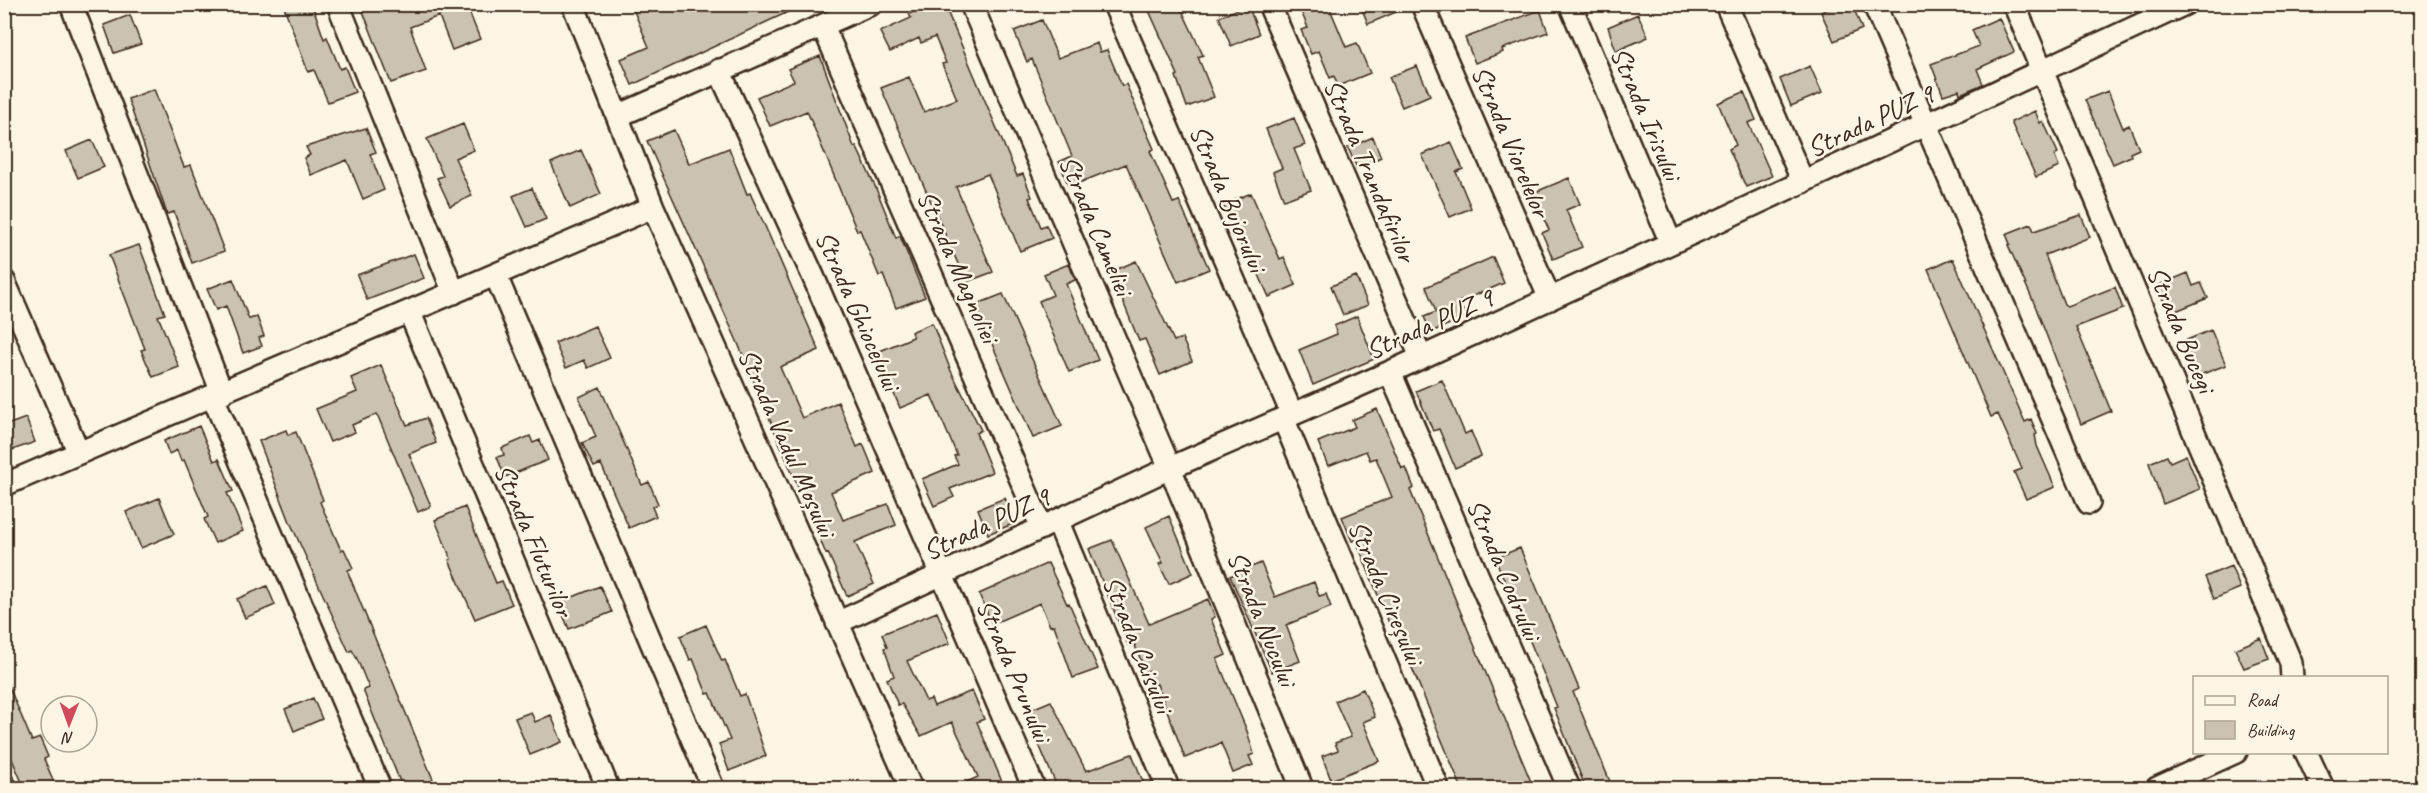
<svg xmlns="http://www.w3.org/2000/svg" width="2427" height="793" font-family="Caveat,sans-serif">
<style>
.building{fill:#ccc2b3;stroke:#3b2a1e;stroke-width:1.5}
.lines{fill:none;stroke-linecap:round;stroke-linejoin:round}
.street-casing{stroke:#3b2a1e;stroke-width:26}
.street{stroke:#fcf5e5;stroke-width:21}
.labels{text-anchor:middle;stroke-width:5;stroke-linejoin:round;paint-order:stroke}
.street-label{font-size:28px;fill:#3b2a1e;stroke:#fcf5e5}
</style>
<rect width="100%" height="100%" fill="#fcf5e5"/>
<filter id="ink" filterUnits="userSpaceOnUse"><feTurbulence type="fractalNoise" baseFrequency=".0167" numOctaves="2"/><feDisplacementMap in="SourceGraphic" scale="12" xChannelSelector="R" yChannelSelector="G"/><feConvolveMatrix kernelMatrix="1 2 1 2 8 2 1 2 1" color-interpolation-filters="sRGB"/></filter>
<g filter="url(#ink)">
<path class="building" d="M 283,4 L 312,4 L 324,39 L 327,37 L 340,69 L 345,67 L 355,92 L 328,102 L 314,70 L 308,72 Z
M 373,4 L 466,4 L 480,39 L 452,50 L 439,16 L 410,27 L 426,71 L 391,83 L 362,9 Z
M 631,4 L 805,4 L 632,85 L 621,59 L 649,47 Z
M 931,4 L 944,4 L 1017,176 L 1023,174 L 1032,197 L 1029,198 L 1041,227 L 1046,225 L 1052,238 L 1020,251 L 988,174 L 956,187 L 993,272 L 966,282 L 881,88 L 909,77 L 924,112 L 957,99 L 942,64 L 946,63 L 935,37 L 921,43 L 919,38 L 890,52 L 880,32 L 911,18 L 909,14 Z
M 1146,4 L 1179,4 L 1203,55 L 1198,57 L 1214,97 L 1187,107 L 1176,76 L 1178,75 Z
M 1298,4 L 1328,4 L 1346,47 L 1357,43 L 1370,73 L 1338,86 L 1334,76 L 1330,78 L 1319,51 L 1311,54 L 1301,30 L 1308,28 Z
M 1360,4 L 1410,4 L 1410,6 L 1368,24 Z
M 1838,4 L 1852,4 L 1862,29 L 1834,41 L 1821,12 Z
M 1248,5 L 1259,34 L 1231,46 L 1219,17 Z
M 1540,10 L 1548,32 L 1502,49 L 1503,52 L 1475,63 L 1465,38 Z
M 1638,14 L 1648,37 L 1616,51 L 1608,27 Z
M 130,15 L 141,44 L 114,53 L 104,25 Z
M 1999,18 L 2014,52 L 1977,69 L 1983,84 L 1960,94 L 1959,90 L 1943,95 L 1931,64 L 1979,46 L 1972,30 Z
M 1042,20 L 1058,58 L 1097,43 L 1100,52 L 1107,50 L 1122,86 L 1126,84 L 1140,117 L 1154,149 L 1150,151 L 1173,203 L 1179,201 L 1209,269 L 1178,282 L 1126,164 L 1069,187 L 1059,162 L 1072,156 L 1032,59 L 1027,62 L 1014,31 Z
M 820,56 L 854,147 L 856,146 L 875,186 L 896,238 L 900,236 L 925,297 L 896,308 L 883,275 L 879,276 L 860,230 L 857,231 L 807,111 L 770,126 L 757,97 L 794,81 L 788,69 Z
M 1417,66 L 1430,95 L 1402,107 L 1389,77 Z
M 1810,66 L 1822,93 L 1791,106 L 1780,79 Z
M 154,89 L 184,167 L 191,165 L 224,251 L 192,263 L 174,212 L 167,214 L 128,99 Z
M 2108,91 L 2123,128 L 2129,125 L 2139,149 L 2130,153 L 2131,156 L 2113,164 L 2085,100 Z
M 1744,92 L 1756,120 L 1748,123 L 1772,176 L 1746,187 L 1729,149 L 1736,145 L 1718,103 Z
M 2035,111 L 2040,123 L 2043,121 L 2058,153 L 2054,155 L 2059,167 L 2036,177 L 2011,122 Z
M 1294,118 L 1305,145 L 1294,149 L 1311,190 L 1284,200 L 1273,172 L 1282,168 L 1266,129 Z
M 463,124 L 474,150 L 455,158 L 472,196 L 450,206 L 437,178 L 443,176 L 427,139 Z
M 366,128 L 376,152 L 370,154 L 384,190 L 363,199 L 347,160 L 311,175 L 304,158 L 310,155 L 306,147 Z
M 674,130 L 689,164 L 729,148 L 747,194 L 750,193 L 769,235 L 819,350 L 780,367 L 802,418 L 838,402 L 857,447 L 863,444 L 875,473 L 831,492 L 843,520 L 888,504 L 896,525 L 855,542 L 874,584 L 847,596 L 828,553 L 826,554 L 737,341 L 647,141 Z
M 1373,137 L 1381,157 L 1357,168 L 1348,148 Z
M 92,140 L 104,167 L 78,178 L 66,151 Z
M 1451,142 L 1463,169 L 1456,172 L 1471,208 L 1450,217 L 1422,155 Z
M 581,150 L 601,194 L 570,208 L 551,163 Z
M 1569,178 L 1580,204 L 1566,210 L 1582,247 L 1553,259 L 1542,233 L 1549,230 L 1533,193 Z
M 532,188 L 546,219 L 527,227 L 513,196 Z
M 1251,193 L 1280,259 L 1284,257 L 1296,285 L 1269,297 L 1250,255 L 1246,256 L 1223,205 Z
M 2081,215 L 2090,237 L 2045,255 L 2064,304 L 2067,306 L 2115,287 L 2123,309 L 2076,327 L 2111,411 L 2081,424 L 2034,303 L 2008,245 L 2010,244 L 2006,234 L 2031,224 L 2034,231 Z
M 139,245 L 165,314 L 158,316 L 179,367 L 153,377 L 141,350 L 145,349 L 109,255 Z
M 414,254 L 424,278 L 367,300 L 357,275 Z
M 1493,257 L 1504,283 L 1459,302 L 1466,317 L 1431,332 L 1424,317 L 1436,312 L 1426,287 Z
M 1953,259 L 2025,422 L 2031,419 L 2037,434 L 2035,435 L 2037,446 L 2055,487 L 2026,499 L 2014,472 L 2022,469 L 1998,414 L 1991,417 L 1928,269 Z
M 1136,261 L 1174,341 L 1182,338 L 1192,361 L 1160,375 L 1145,339 L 1139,341 L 1111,272 Z
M 1069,264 L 1075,280 L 1066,284 L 1098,360 L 1069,372 L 1039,301 L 1053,295 L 1044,274 Z
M 2188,273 L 2193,286 L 2201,283 L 2208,298 L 2173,312 L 2168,303 L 2165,304 L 2157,286 Z
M 1356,276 L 1368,305 L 1343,315 L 1331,286 Z
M 233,279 L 249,319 L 257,317 L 264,336 L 259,338 L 262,346 L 243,353 L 226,306 L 216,310 L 207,289 Z
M 1003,294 L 1062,426 L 1033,438 L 975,305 Z
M 1357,316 L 1374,359 L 1313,385 L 1299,350 L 1337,334 L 1334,326 Z
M 932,323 L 951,371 L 981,430 L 976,433 L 992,472 L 950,489 L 954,497 L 934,506 L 922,479 L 958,464 L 954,456 L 957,455 L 931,395 L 900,408 L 885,372 L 882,374 L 873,354 L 913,337 L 911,332 Z
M 595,326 L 610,358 L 588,368 L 584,360 L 566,368 L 555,343 Z
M 2211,330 L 2226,365 L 2197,376 L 2182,342 Z
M 381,365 L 407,425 L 426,418 L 436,443 L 409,454 L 431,506 L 418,512 L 377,414 L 352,425 L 355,432 L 330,442 L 316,409 L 357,392 L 351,378 Z
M 1442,380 L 1465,434 L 1471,431 L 1481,456 L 1455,468 L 1439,429 L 1433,431 L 1416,391 Z
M 600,387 L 642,485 L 649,482 L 658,504 L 652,507 L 656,516 L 629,528 L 601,464 L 594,467 L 582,443 L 596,437 L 579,397 Z
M 1377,409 L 1402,469 L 1406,468 L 1414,488 L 1410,490 L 1534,789 L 1462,789 L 1393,622 L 1389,623 L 1356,540 L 1352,541 L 1342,517 L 1392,497 L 1376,458 L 1370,460 L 1366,451 L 1328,466 L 1318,442 L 1355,427 L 1352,420 Z
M 26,418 L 35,442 L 4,453 L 4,426 Z
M 199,426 L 214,461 L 219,459 L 233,491 L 227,493 L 243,531 L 215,543 L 204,519 L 208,517 L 184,460 L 181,461 L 177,450 L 169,454 L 164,441 Z
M 286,430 L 288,435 L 296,432 L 323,500 L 320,502 L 341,550 L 344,549 L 353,568 L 348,570 L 349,575 L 437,789 L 403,789 L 363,690 L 369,688 L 357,659 L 352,650 L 349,652 L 290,522 L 259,441 Z
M 530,436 L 533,443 L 540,440 L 548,460 L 505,477 L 497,457 L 504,455 L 502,448 Z
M 2186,455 L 2200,489 L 2163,504 L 2149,463 L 2167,456 L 2170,462 Z
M 159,498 L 174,534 L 141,548 L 126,512 Z
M 1005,498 L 1015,523 L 988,534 L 978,509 Z
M 465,507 L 496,583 L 502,581 L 512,604 L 475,619 L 449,560 L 451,559 L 435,520 Z
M 1169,516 L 1193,573 L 1169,584 L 1159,564 L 1163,563 L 1146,527 Z
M 1112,540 L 1149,624 L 1208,599 L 1215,617 L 1211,619 L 1226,655 L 1217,659 L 1247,731 L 1254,754 L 1249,756 L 1253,765 L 1233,773 L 1221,743 L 1185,758 L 1157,684 L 1154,685 L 1149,671 L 1146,673 L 1134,643 L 1128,645 L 1089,549 Z
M 1520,548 L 1579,689 L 1573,692 L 1613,789 L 1586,789 L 1554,708 L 1557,707 L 1542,670 L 1495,558 Z
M 1048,563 L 1067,604 L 1069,603 L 1098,669 L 1073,678 L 1054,625 L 1050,626 L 1040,603 L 992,624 L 979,594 Z
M 1261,563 L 1275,597 L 1314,582 L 1319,596 L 1326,594 L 1331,607 L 1286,625 L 1300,661 L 1272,672 L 1230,576 Z
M 2231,566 L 2240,588 L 2214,599 L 2205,577 Z
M 267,586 L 275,605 L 245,618 L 237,599 Z
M 600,586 L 612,612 L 569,629 L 558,603 Z
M 937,612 L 950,643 L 907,661 L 926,701 L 931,699 L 934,706 L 972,691 L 984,719 L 977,722 L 1005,789 L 951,789 L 978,777 L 952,722 L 921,736 L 902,704 L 898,705 L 887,679 L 894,676 L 884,648 L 887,647 L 882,634 Z
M 706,625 L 722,661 L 725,660 L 740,696 L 745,694 L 766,756 L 729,771 L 719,744 L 730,740 L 710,693 L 707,694 L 693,659 L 690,660 L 680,636 Z
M 2261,638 L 2269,659 L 2244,668 L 2235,649 Z
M 4,675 L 32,741 L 40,738 L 48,757 L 44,759 L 57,789 L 25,789 L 4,741 Z
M 1363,689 L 1375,717 L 1363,722 L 1379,761 L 1331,780 L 1322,756 L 1338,750 L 1335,743 L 1351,737 L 1335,701 Z
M 313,698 L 322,719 L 294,731 L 285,709 Z
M 1051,701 L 1086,771 L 1132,754 L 1144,784 L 1132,789 L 1058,789 L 1025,712 Z
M 531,712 L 535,722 L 551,715 L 562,742 L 530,755 L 515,718 Z"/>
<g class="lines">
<g class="street-casing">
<path id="street" d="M 71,4 L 222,393
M 338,4 L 454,293
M 573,4 L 653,207 L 911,788
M 971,4 L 1170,468 L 1302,788
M 1114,4 L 1292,414
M 1269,4 L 1421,357
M 1422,4 L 1550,299
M 1570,4 L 1671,243
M 1726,4 L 1803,182
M 1874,4 L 2089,503
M 2014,4 L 2291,663 L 2292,678
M 823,26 L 1042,528
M 719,70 L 813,276 L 1034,788
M 618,116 L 871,4
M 496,276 L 713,788
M 4,281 L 79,453
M 410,313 L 608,788
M 1390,372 L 1569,788
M 213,397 L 380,788
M 1283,418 L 1438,788
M 4,485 L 653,207
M 1058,522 L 1168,788
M 837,623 L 1170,468 L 1390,372 L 1671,243 L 2185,4
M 2306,752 L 2323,788
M 4,785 L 6,788
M 2157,788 L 2236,752"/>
</g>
<use href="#street" class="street"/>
</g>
</g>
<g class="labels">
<g class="street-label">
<text transform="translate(1647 113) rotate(67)" y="10">Strada Irisului</text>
<text transform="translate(1870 120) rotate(-25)" y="10">Strada PUZ 9</text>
<text transform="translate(1512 141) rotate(67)" y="10">Strada Viorelelor</text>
<text transform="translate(1371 170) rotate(67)" y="10">Strada Trandafirilor</text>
<text transform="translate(1229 198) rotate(67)" y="10">Strada Bujorului</text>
<text transform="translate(1097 225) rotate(67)" y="10">Strada Cameliei</text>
<text transform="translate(959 266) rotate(66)" y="10">Strada Magnoliei</text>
<text transform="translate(859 310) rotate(66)" y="10">Strada Ghiocelului</text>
<text transform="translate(1429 323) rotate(-24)" y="10">Strada PUZ 9</text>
<text transform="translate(2182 329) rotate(67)" y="10">Strada Bucegi</text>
<text transform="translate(788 442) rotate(66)" y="10">Strada Vadul Moșului</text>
<text transform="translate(986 523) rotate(-25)" y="10">Strada PUZ 9</text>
<text transform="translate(535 540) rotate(67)" y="10">Strada Fluturilor</text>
<text transform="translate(1505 569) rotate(67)" y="10">Strada Codrului</text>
<text transform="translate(1387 592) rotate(67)" y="10">Strada Cireșului</text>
<text transform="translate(1263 618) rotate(68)" y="10">Strada Nucului</text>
<text transform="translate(1139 644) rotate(68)" y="10">Strada Caisului</text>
<text transform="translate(1015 670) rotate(67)" y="10">Strada Prunului</text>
</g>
</g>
<rect width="2427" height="793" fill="none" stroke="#fcf5e5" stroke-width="24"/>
<rect x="12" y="12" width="2403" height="769" fill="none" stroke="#3b2a1e" stroke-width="2" filter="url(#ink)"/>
<rect x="2193" y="676" width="195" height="78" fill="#fcf5e5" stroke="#afa495" stroke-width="1.5"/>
<rect x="2205" y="696" width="30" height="9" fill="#fcf5e5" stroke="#afa495" stroke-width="1.5"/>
<text x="2247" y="706" font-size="18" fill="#3b2a1e">Road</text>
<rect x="2205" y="721" width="30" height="18" fill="#ccc2b3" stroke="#afa495" stroke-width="1.5"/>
<text x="2247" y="736" font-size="18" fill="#3b2a1e">Building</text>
<g transform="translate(69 724) rotate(181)"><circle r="28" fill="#fcf5e5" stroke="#afa495" stroke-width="1.5"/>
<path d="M0-4.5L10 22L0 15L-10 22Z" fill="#d1495b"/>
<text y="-9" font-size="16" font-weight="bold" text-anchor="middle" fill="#3b2a1e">N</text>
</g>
</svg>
